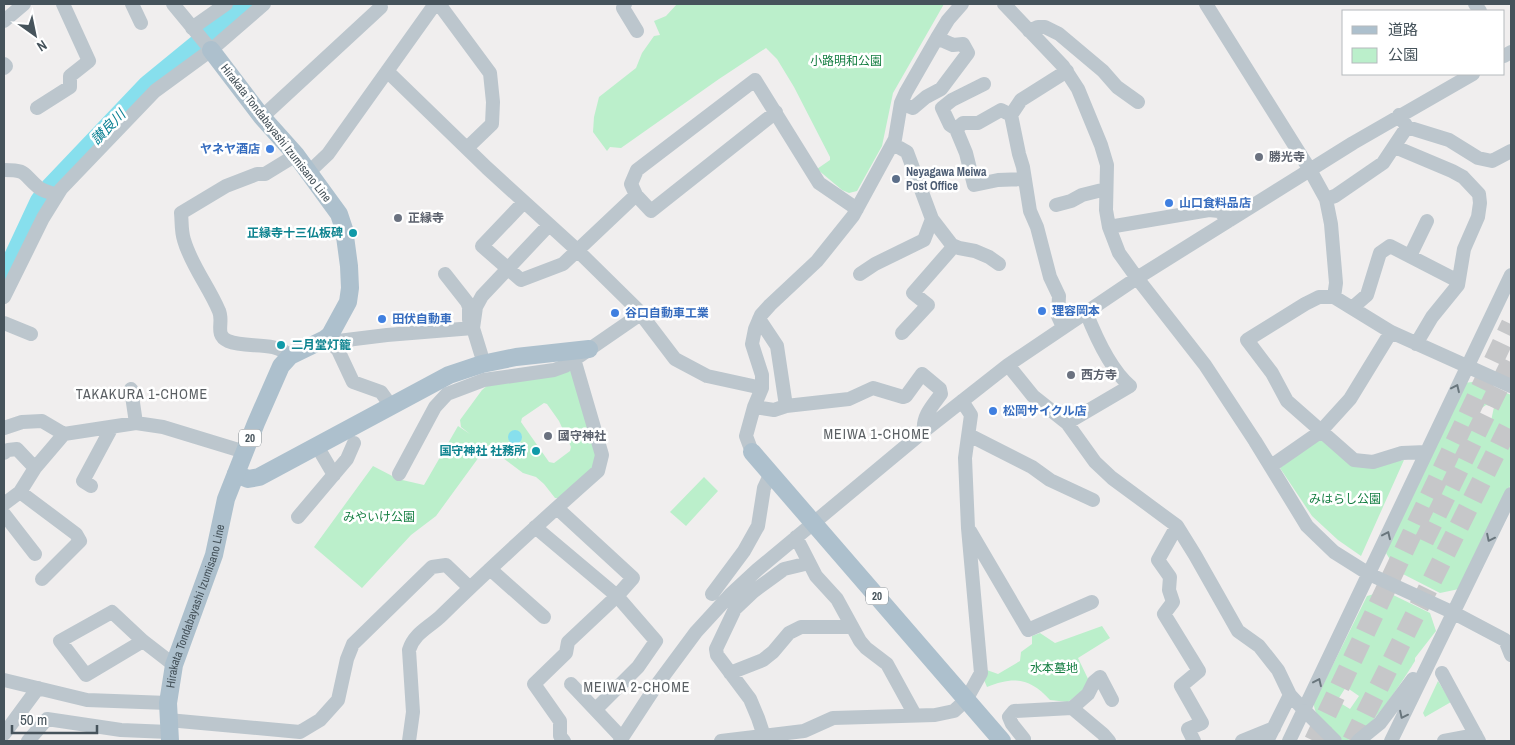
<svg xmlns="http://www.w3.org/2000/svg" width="1515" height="745" font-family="'Archivo Narrow','Noto Sans JP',sans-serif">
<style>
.green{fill:#bbefcb;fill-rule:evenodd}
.water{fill:#87dfed}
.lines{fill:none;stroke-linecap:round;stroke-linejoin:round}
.river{stroke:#87dfed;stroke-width:20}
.highway-tunnel{stroke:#c6c7c9;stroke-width:20;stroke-dasharray:20 10;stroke-linecap:butt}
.minor{stroke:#bcc6cd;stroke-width:14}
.major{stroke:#adc0cd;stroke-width:18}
.minor-bridge{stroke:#bcc6cd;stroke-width:14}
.oneway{stroke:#69767d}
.shop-dot{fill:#3f7fe0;stroke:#fff;stroke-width:2}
.worship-dot{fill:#6b7280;stroke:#fff;stroke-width:2}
.service-dot{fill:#5c6f8a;stroke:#fff;stroke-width:2}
.culture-dot{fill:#0f9aa8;stroke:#fff;stroke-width:2}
.labels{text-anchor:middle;stroke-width:5;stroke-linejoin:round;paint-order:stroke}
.shield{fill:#fff;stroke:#7e878c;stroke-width:1}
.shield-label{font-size:11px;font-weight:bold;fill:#46535b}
.park-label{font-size:12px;fill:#157e42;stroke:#fff}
.street-label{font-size:12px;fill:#46535b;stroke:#fff}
.shop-label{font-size:12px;font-weight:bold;fill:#366cbe;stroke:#fff;text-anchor:start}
.worship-label{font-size:12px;font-weight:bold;fill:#5b616d;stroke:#fff;text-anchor:start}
.service-label{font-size:12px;font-weight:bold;fill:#4e5e75;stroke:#fff;text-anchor:start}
.culture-label{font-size:12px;font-weight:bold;fill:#0d838f;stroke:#fff;text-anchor:end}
.water-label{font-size:14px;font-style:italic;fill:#0b8093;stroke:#fff}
.neighbourhood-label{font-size:14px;letter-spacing:1px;fill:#5a5f63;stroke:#fff}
</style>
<rect width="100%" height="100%" fill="#f0eeee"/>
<path class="green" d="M 677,4 L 944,4 L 893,93 L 882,146 L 857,191 L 849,193 L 842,190 L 817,169 L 830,160 L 830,157 L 794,87 L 777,59 L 766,48 L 719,79 L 621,148 L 610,147 L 607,151 L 593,132 L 594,117 L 599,97 L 636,68 L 642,53 L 654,36 L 660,35 L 654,21 L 666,16 Z
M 568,368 L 577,378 L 597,445 L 596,464 L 561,498 L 555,498 L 544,484 L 536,477 L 523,473 L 487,446 L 436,516 L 411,535 L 362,588 L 314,547 L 373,466 L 398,479 L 424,485 L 458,426 L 470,434 L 461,427 L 460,420 L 482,390 L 488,385 ZM 544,403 L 547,404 L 559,421 L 571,447 L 570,451 L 554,463 L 549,462 L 521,422 L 522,418 Z
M 1480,381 L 1511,395 L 1511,484 L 1459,589 L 1440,593 L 1397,571 L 1386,553 L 1464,383 ZM 1486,405 L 1494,407 L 1491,421 L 1475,418 L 1476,412 Z
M 1321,437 L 1378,464 L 1404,460 L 1361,556 L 1338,540 L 1312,516 L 1280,468 Z
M 704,477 L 718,491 L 686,526 L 670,512 Z
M 1385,591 L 1430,613 L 1436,631 L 1415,658 L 1415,661 C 1404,679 1365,741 1343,741 C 1333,731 1313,718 1314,703 L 1367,596 ZM 1346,687 L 1359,696 L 1350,709 L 1337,701 Z
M 1102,626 L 1110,638 L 1078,658 L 1090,683 L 1082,691 L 1068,702 L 1050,700 C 1030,678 1014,676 987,687 L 984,680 L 984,669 L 998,674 L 1020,661 L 1021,652 L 1032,644 L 1032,636 L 1040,633 L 1055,643 Z
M 1438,681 L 1451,702 L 1425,717 L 1423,713 Z"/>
<path class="water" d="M508 437a7 7 0 1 1 14 0a7 7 0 1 1-14 0Z"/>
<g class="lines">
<path class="river" d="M 4,278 L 40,201 L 50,188 L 148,85 L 247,4"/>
<path class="highway-tunnel" d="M 1424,541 L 1511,362
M 1314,741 L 1511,324
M 1352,741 L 1511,422"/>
<path class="minor" d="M 132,4 L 141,23
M 173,4 L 211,50
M 439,4 L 490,73 L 493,102 L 492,124 L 467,148
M 625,4 L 623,8 L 637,31
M 1004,4 L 1063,66 L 1078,89 L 1101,145 L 1107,165 L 1106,210 L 1109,227 L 1119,253 L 1137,278 L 1205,365 L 1255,441 L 1307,526 L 1334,552 L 1369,574 L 1454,613 L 1505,640 L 1511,655
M 1206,4 L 1310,170 L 1326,199 L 1331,224 L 1336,283 L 1334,297
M 1475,4 L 1480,11
M 4,21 L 24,4
M 192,28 L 226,4
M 1029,31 L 1038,27 L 1045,27 L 1059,34 L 1103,71 L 1117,87 L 1138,102
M 1504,56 L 1511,52
M 4,64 L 6,66 L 4,68
M 387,71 L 487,168 L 577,250 L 637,309 L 675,359 L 707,376 L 762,388
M 901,103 L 913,108 L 926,97 L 941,89 L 968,53 L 963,44 L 953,45 L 937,38
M 37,108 L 70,87 L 70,76 L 89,61 L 63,4
M 776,112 L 651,211 L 636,195 L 631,184 L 637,170 L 755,80 L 819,183 L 857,209
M 1011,115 L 1001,110 L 978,123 L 963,123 L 956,129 L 966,153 L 974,185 L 998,180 L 1025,179
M 262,117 L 381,7
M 1407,127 L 1449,140 L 1478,158 L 1492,161 L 1511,151
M 956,129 L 950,125 L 942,108 L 952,100 L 984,84
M 893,144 L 907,152 L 932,219 L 952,245 L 959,248 L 975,251 L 989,257 L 999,264
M 1395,147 L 1452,171 L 1463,177 L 1479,194 L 1480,203 L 1478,217 L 1464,249 L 1458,285 L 1432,317 L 1416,344
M 4,170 C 27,170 22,173 38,187 C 42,191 50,192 56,195
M 309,172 L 328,154 L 435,4
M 1326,199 L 1335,196 L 1383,163 L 1407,127 L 1399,115
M 524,202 L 482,246 L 521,280 L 563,264 L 636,195
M 1056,205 L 1071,201 L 1082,195 L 1106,189
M 1109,227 L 1209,210 L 1219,211 L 1230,220
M 1410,256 L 1427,221
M 445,274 L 467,302 L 469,307 L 469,320
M 860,274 L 875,264 L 924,240 L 932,219
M 4,297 L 43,218 L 61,189 L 155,91 L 211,50 L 264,4
M 1352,308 L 1367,295 L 1380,253 L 1390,246 L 1458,281
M 759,319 L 777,346 L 786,406
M 4,323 L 31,334
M 1063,327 L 1058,316 L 1059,296 L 1050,277 L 1037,227 L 1030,211 L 1023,167 L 1019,154 L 1011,115 L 1021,100 L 1067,71
M 473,328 L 476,307 L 482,296 L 549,225
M 902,333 L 928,305 L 913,293 L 954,246
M 325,339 L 330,342 L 387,335 L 473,328 L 481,354
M 330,342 L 338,350 L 353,382 L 381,392 L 391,406
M 290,356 C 274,340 247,349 228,341 C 214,335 224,322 219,311 C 209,287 191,265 184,240 C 181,231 182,222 181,213 L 226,186 L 257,174 L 265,174 L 296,155
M 1008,365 L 1033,396 L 1067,423 L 1095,462 L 1112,478 L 1177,526 L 1195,555 L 1238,631 L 1259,646 L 1278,670 L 1290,695 L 1305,711
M 131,389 L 136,423
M 754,407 L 774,410 L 786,406 L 849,399 L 873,388 L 903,397 L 906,396 L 922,374 L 940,389 L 941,394 C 933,405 922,416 924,431
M 1067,423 L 1130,386 C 1111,370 1095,335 1086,312
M 4,428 L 22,422 L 42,421 L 64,434 L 136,423 L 163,427 L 245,452
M 969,435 L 1032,467 L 1050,480 L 1093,500
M 317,446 L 334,475
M 752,452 L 746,436 L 754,407 L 762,388 L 762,375 L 752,344 L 755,329 L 761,315 L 770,305 L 817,261 L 853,216 L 895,139 L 901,103 L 906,92 L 937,38 L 948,20 L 962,4
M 1426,452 L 1402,453 L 1373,462 L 1354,460 L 1287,401 L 1272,373 L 1247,340 L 1305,304 L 1319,297 L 1334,297 L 1391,332 L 1511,386
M 4,453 L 8,450 L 17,449 L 35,468
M 1271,466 L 1320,432 L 1350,399 L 1391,332
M 399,474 L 435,407 L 447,394 L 484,380 L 554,370 L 565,366 L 642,313
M 91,486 L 83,481 L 112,427
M 20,492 L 76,534 L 80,541 L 42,579
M 4,504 L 20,492 L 35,468 L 64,434
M 557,508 L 633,578 L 617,596 L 568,642 L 566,653 L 534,684 L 560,721 L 560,736 L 564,741
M 4,514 L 35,554
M 298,517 L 347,459 L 354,443
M 1177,526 L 1158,560 L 1170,577 L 1169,590 L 1173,602 L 1164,614 L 1199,671 L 1181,686 L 1202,723 L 1188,729 L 1194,741
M 535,527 L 617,596 L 656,641 L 638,667 L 596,709
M 970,531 L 1028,630 L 1092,602
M 796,537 L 816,576 L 837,599 L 860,641 L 866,648 L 887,664 L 915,715
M 490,569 L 544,617
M 712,594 L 744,551 L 758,526 L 764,488 L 771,473
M 143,641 L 86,675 L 60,641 L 112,612 L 143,641 L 174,665
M 730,673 L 763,660 L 773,652 L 789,633 L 801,627 L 852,627
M 1442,673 L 1479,741
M 4,680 L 87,700 L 168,703
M 571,684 L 622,738
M 1072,708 L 1088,694 L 1094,682 L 1100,677 L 1112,700
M 168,720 L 300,732 L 320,720 L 338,700 L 347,659 L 353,644 L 432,567 L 446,565 L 470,588
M 4,734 L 38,688
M 764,736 L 758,718 L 750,699 L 717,655 L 716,649 L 735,609 L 754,591 L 784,569 L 809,563
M 28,741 L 47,719 L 121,730 L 169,732
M 409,741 L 413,712 L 409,650 C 414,633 430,627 442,615 C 493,565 545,518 598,471 L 602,455 L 574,359
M 620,741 L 656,686 L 696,632 L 730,595 L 757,570 L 924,431 L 1008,365 L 1137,278 L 1353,143 L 1473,74
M 721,741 L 804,731 L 833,718 L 935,715 L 954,711 L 966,700 L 981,673 L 968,528 L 965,458 L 971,415 L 962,401
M 1023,741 L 1024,739 L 1012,724 L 1009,717 L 1014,711 L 1072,708 L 1103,734 L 1109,741
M 1242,741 L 1274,728
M 1267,741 L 1290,695
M 1289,741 L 1511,275
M 1358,741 L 1380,723 L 1413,679
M 1391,741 L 1511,494
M 1444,741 L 1476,735"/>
<g class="major">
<path d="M 752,452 L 1002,741"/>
<path d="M 236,474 L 248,479 L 259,477 L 449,375 L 482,364 L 516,357 L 589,349"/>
<path id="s1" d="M 170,741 L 168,703 L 174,665 L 214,555 L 226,499 L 256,423 L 281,366 L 290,356 L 325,339 L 330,335 L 348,302 L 350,288 L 349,266 L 344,229 L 339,214 L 296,155 L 262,117 L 211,50"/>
</g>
<path class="minor-bridge" d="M 1305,711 L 1335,741"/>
</g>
<defs><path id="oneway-chevron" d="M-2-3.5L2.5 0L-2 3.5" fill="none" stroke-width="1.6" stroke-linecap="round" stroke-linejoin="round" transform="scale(1.25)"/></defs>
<g class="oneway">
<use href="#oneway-chevron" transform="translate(1456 388) rotate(-65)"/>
<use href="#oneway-chevron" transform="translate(1387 535) rotate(-65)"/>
<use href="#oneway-chevron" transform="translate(1490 538) rotate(116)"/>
<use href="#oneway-chevron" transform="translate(1318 682) rotate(-65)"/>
<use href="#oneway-chevron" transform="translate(1403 715) rotate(116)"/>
</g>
<g class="shop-dot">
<circle cx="270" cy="149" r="5"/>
<circle cx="1169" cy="203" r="5"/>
<circle cx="1042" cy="311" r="5"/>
<circle cx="615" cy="313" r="5"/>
<circle cx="382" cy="319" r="5"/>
<circle cx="993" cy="411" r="5"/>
</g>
<g class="worship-dot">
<circle cx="1259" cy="157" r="5"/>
<circle cx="398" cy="218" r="5"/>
<circle cx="1071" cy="375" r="5"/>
<circle cx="548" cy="436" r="5"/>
</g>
<circle class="service-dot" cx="896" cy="179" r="5"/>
<g class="culture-dot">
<circle cx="353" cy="233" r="5"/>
<circle cx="281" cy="345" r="5"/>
<circle cx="536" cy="451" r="5"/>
</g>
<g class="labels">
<g class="shield">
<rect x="239" y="429.5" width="22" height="17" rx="4"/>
<rect x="866" y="587.5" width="22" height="17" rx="4"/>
</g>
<g class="shield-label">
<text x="250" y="442">20</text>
<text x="877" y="600">20</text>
</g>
<g class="park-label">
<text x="846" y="65">小路明和公園</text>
<text x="1345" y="503">みはらし公園</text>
<text x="379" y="521">みやいけ公園</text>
<text x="1054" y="672">水本墓地</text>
</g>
<g class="street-label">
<text transform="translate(276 133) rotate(52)" y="4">Hirakata Tondabayashi Izumisano Line</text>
<text dy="4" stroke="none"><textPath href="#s1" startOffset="139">Hirakata Tondabayashi Izumisano Line</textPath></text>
</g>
<g class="shop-label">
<text x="260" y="153" text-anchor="end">ヤネヤ酒店</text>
<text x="1179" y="207">山口食料品店</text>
<text x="1052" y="315">理容岡本</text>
<text x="625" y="317">谷口自動車工業</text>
<text x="392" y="323">田伏自動車</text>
<text x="1003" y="415">松岡サイクル店</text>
</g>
<g class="worship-label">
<text x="1269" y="161">勝光寺</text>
<text x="408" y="222">正縁寺</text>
<text x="1081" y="379">西方寺</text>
<text x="558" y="440">國守神社</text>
</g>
<g class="service-label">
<text x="906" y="176">Neyagawa Meiwa<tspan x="906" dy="14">Post Office</tspan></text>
</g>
<g class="culture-label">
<text x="343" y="237">正縁寺十三仏板碑</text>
<text x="291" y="349" text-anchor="start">二月堂灯籠</text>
<text x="526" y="455">国守神社 社務所</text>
</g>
<g class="water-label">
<text transform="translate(108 127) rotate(-46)" y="5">讃良川</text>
</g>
<g class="neighbourhood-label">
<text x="142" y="399">TAKAKURA 1-CHOME</text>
<text x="877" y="439">MEIWA 1-CHOME</text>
<text x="637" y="692">MEIWA 2-CHOME</text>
</g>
</g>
<rect width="1515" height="745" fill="none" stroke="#46535b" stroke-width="10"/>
<rect x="1342" y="10" width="162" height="65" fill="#ffffff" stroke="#b5babd"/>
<rect x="1352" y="26" width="25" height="8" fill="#adc0cd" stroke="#b5babd"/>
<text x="1388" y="35" font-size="15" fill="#46535b">道路</text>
<rect x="1352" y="48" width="25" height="15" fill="#bbefcb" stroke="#b5babd"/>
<text x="1388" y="60" font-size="15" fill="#46535b">公園</text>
<g transform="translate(35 35) rotate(147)" stroke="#ffffff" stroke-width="4" paint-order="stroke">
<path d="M0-4L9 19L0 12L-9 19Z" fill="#46535b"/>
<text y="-8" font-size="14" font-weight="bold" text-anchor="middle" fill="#46535b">N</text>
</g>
<path d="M12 725v8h85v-8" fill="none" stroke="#46535b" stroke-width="2.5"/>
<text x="20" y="725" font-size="15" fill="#46535b" stroke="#ffffff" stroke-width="4" paint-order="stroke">50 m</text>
</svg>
